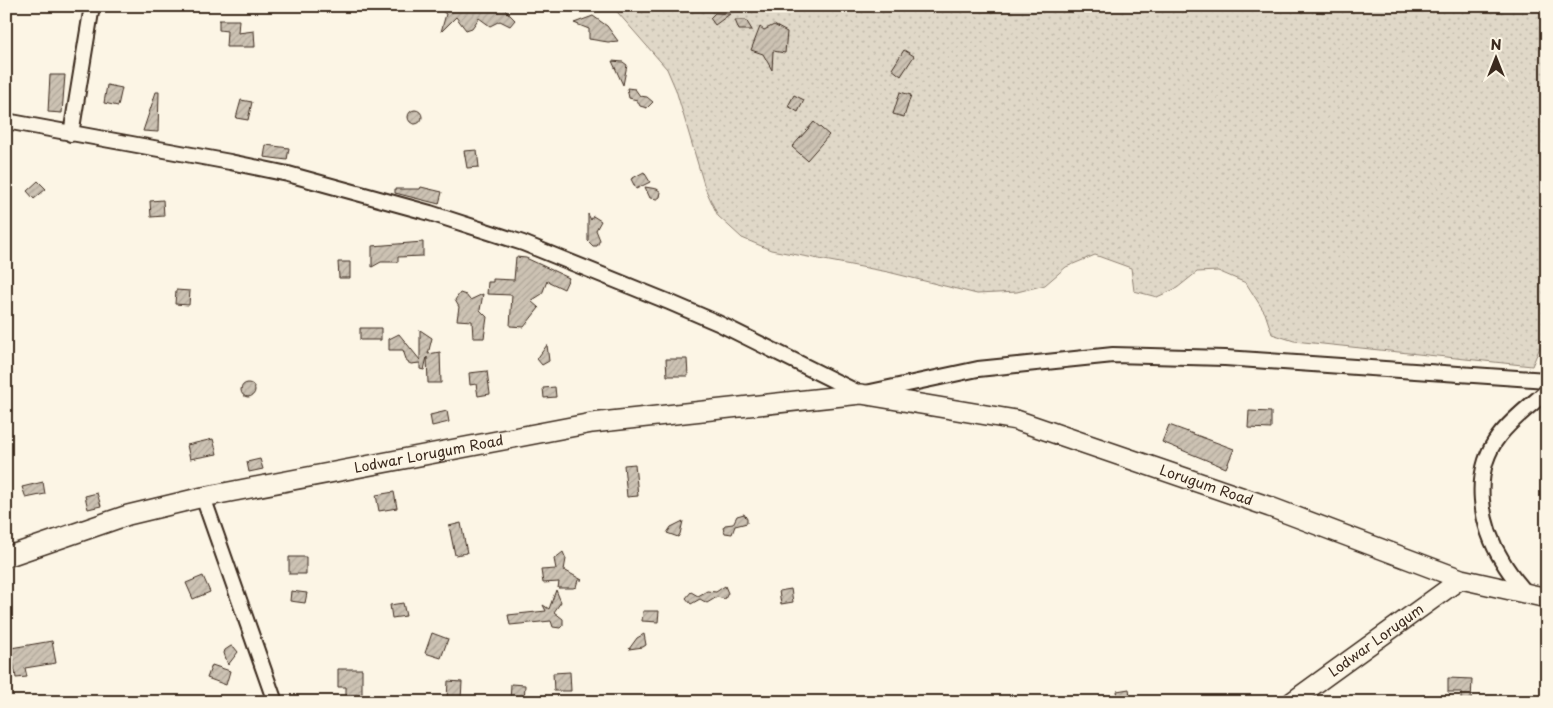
<svg xmlns="http://www.w3.org/2000/svg" width="1553" height="708" font-family="'Playpen Sans',sans-serif">
<style>
.grass{fill:url(#grass-dots);stroke:#8e8173}
.building{fill:url(#building-hatch);stroke:#3b2a1e}
.lines{fill:none;stroke-linecap:round;stroke-linejoin:round}
.minor-casing{stroke:#3b2a1e;stroke-width:18}
.tertiary-casing{stroke:#3b2a1e;stroke-width:21}
.secondary-casing{stroke:#3b2a1e;stroke-width:22}
.minor{stroke:#fcf5e5;stroke-width:14}
.tertiary{stroke:#fcf5e5;stroke-width:18}
.secondary{stroke:#fcf5e5;stroke-width:19}
.labels{text-anchor:middle;stroke-width:4.5;stroke-linejoin:round;paint-order:stroke}
.street-label{font-size:14px;fill:#3b2a1e;stroke:#fcf5e5}
</style>
<defs>
<pattern id="grass-dots" width="8" height="8" patternUnits="userSpaceOnUse" patternTransform="scale(1.25)"><rect width="8" height="8" fill="#e0d8c8"/><path d="M2 2h.1M6 6h.1" fill="none" stroke="#c1baab" stroke-width="1.8" stroke-linecap="round"/></pattern>
<pattern id="building-hatch" width="6" height="6" patternUnits="userSpaceOnUse" patternTransform="scale(1.25)"><rect width="6" height="6" fill="#ccc2b3"/><path d="M-1 1l2-2M0 6l6-6M5 7l2-2" fill="none" stroke="#b0a79a"/></pattern>
</defs>
<rect width="100%" height="100%" fill="#fcf5e5"/>
<filter id="ink" filterUnits="userSpaceOnUse"><feTurbulence type="fractalNoise" baseFrequency=".02" numOctaves="2"/><feDisplacementMap in="SourceGraphic" scale="10" xChannelSelector="R" yChannelSelector="G"/><feConvolveMatrix kernelMatrix="1 2 1 2 8 2 1 2 1" color-interpolation-filters="sRGB"/></filter>
<g filter="url(#ink)">
<path class="grass" d="M 612,6 L 1547,6 L 1547,331 L 1532,366 L 1294,341 L 1272,334 L 1265,313 L 1246,283 L 1218,271 L 1197,272 L 1177,288 L 1157,297 L 1134,291 L 1131,268 L 1095,255 L 1066,267 L 1045,285 L 1017,292 L 977,294 L 888,272 L 771,250 L 742,238 L 718,216 L 705,188 L 676,90 L 667,69 Z"/>
<path class="building" d="M 435,6 L 501,6 L 515,20 L 510,26 L 500,21 L 490,26 L 479,18 L 472,28 L 466,30 L 456,17 L 441,32 L 446,14 Z
M 715,13 L 730,14 L 715,25 L 710,18 Z
M 593,16 L 607,26 L 618,41 L 608,42 L 589,39 L 589,29 L 574,23 Z
M 219,20 L 239,20 L 238,33 L 254,31 L 255,47 L 226,47 L 227,31 L 219,30 Z
M 735,20 L 746,20 L 752,30 L 739,30 Z
M 774,25 L 787,32 L 785,53 L 773,51 L 772,70 L 763,54 L 751,50 L 760,27 L 764,30 Z
M 904,50 L 914,56 L 901,76 L 892,69 Z
M 612,61 L 623,62 L 627,65 L 623,85 Z
M 50,75 L 65,75 L 62,113 L 48,112 Z
M 107,85 L 122,88 L 118,106 L 104,103 Z
M 627,88 L 635,89 L 640,96 L 647,97 L 653,102 L 647,108 L 640,106 L 637,100 L 629,98 Z
M 156,92 L 159,92 L 158,132 L 143,131 Z
M 900,92 L 911,95 L 904,117 L 893,114 Z
M 794,95 L 804,100 L 798,112 L 788,106 Z
M 241,100 L 252,102 L 248,120 L 236,118 Z
M408 117a7 7 0 1 1 14 0a7 7 0 1 1-14 0Z
M 814,122 L 829,135 L 807,160 L 792,147 Z
M 266,145 L 289,148 L 287,160 L 264,157 Z
M 477,150 L 479,167 L 467,168 L 464,151 Z
M 644,172 L 650,182 L 636,189 L 631,179 Z
M 38,181 L 46,189 L 34,199 L 27,191 Z
M 421,187 L 442,192 L 439,204 L 395,193 L 395,189 L 420,189 Z
M 645,187 L 657,189 L 661,192 L 660,197 L 657,199 L 650,198 Z
M 163,200 L 164,216 L 151,217 L 150,201 Z
M 588,214 L 591,220 L 593,216 L 601,221 L 596,230 L 600,240 L 597,246 L 593,246 L 588,241 Z
M 423,242 L 423,256 L 398,257 L 398,262 L 381,262 L 372,267 L 372,246 Z
M 516,257 L 526,258 L 569,278 L 564,289 L 547,281 L 542,294 L 531,301 L 539,308 L 524,327 L 510,326 L 512,295 L 487,294 L 488,282 L 493,282 L 493,279 L 514,280 Z
M 338,262 L 350,262 L 350,278 L 339,278 Z
M 176,290 L 190,291 L 189,305 L 175,304 Z
M 460,293 L 466,295 L 470,300 L 483,294 L 480,310 L 487,317 L 484,338 L 473,338 L 472,321 L 457,320 L 459,307 L 455,300 Z
M 360,328 L 381,328 L 381,340 L 360,340 Z
M 420,330 L 432,338 L 428,354 L 440,352 L 441,383 L 428,383 L 427,357 L 424,370 L 420,369 L 420,363 L 411,364 L 407,362 L 403,350 L 389,350 L 389,339 L 399,334 L 420,360 Z
M 547,345 L 549,361 L 542,365 L 537,359 Z
M 666,359 L 687,359 L 688,376 L 667,376 Z
M 487,371 L 490,394 L 478,396 L 476,384 L 470,385 L 469,373 Z
M241 390a7 7 0 1 1 14 0a7 7 0 1 1-14 0Z
M 555,387 L 556,397 L 544,398 L 543,388 Z
M 447,411 L 449,422 L 432,426 L 430,415 Z
M 1249,411 L 1271,412 L 1271,429 L 1248,428 Z
M 1169,425 L 1234,449 L 1226,468 L 1162,442 Z
M 213,439 L 217,454 L 190,459 L 187,445 Z
M 260,459 L 263,469 L 249,472 L 247,462 Z
M 635,464 L 638,496 L 627,497 L 624,465 Z
M 43,482 L 45,494 L 26,498 L 22,487 Z
M 394,492 L 397,508 L 379,511 L 376,495 Z
M 97,493 L 101,506 L 88,509 L 85,496 Z
M 744,514 L 747,519 L 747,523 L 735,526 L 732,534 L 725,533 L 723,528 L 725,525 L 733,524 L 737,516 Z
M 683,521 L 680,534 L 678,537 L 667,533 L 671,527 Z
M 461,523 L 467,553 L 455,555 L 449,526 Z
M 563,552 L 566,559 L 564,570 L 582,580 L 578,580 L 576,587 L 573,588 L 558,588 L 559,582 L 543,583 L 541,570 L 556,569 L 554,559 Z
M 289,557 L 306,557 L 306,574 L 289,574 Z
M 203,576 L 210,592 L 193,599 L 186,583 Z
M 725,586 L 728,593 L 725,599 L 717,597 L 707,603 L 700,599 L 691,604 L 686,598 L 691,592 L 698,596 L 707,591 L 716,592 Z
M 791,589 L 793,602 L 781,604 L 779,591 Z
M 556,590 L 561,602 L 554,612 L 563,619 L 563,625 L 560,628 L 553,627 L 551,621 L 510,625 L 508,615 L 546,611 L 543,605 L 549,609 Z
M 291,591 L 307,593 L 305,603 L 290,601 Z
M 403,603 L 406,616 L 392,618 L 390,605 Z
M 643,611 L 659,611 L 658,622 L 642,621 Z
M 432,633 L 448,639 L 441,658 L 425,653 Z
M 644,634 L 646,645 L 643,647 L 629,649 L 637,638 Z
M 52,641 L 56,663 L 25,668 L 27,677 L 16,678 L 11,648 Z
M 231,646 L 234,647 L 238,652 L 228,665 L 224,653 L 225,650 Z
M 212,665 L 230,671 L 226,685 L 207,678 Z
M 338,669 L 362,669 L 362,695 L 346,695 L 346,687 L 338,687 Z
M 570,672 L 571,691 L 554,691 L 553,673 Z
M 1448,678 L 1472,679 L 1471,702 L 1461,702 L 1461,692 L 1448,692 Z
M 448,681 L 462,682 L 461,700 L 447,699 Z
M 511,684 L 525,685 L 524,702 L 510,702 Z
M 1129,689 L 1131,702 L 1119,702 L 1117,691 Z"/>
<g class="lines">
<g class="minor-casing">
<path id="minor" d="M 6,121 L 230,162 L 288,174 L 430,213 L 523,243 L 669,302 L 718,323 L 861,394 L 978,369 L 1113,355 L 1225,358 L 1547,380
M 71,134 L 92,6
M 203,497 L 275,702
M 1526,593 C 1518,583 1509,573 1503,562 C 1480,526 1471,472 1499,436 C 1513,418 1530,406 1547,391"/>
</g>
<g class="tertiary-casing">
<g id="tertiary">
<path id="s1" d="M 1291,702 L 1461,579"/>
</g>
</g>
<g class="secondary-casing">
<g id="secondary">
<path id="s2" d="M 6,557 L 128,515 L 203,497 L 592,423 L 861,394 L 1016,420 L 1270,507 L 1461,579 L 1547,598"/>
</g>
</g>
<use href="#minor" class="minor"/>
<use href="#tertiary" class="tertiary"/>
<use href="#secondary" class="secondary"/>
</g>
</g>
<g class="labels">
<g class="street-label">
<text dy="5" stroke="none"><textPath href="#s2" startOffset="436">Lodwar Lorugum Road</textPath></text>
<text dy="5" stroke="none"><textPath href="#s2" startOffset="1231">Lorugum Road</textPath></text>
<text dy="5" stroke="none"><textPath href="#s1" startOffset="105">Lodwar Lorugum</textPath></text>
</g>
</g>
<rect width="1553" height="708" fill="none" stroke="#fcf5e5" stroke-width="25"/>
<rect x="12" y="12" width="1528" height="683" fill="none" stroke="#3b2a1e" stroke-width="2" filter="url(#ink)"/>
<g transform="translate(1496 58)" stroke="#fcf5e5" stroke-width="4" paint-order="stroke">
<path d="M0-4L9 19L0 12L-9 19Z" fill="#3b2a1e"/>
<text y="-8" font-size="14" font-weight="bold" text-anchor="middle" fill="#3b2a1e">N</text>
</g>
</svg>
